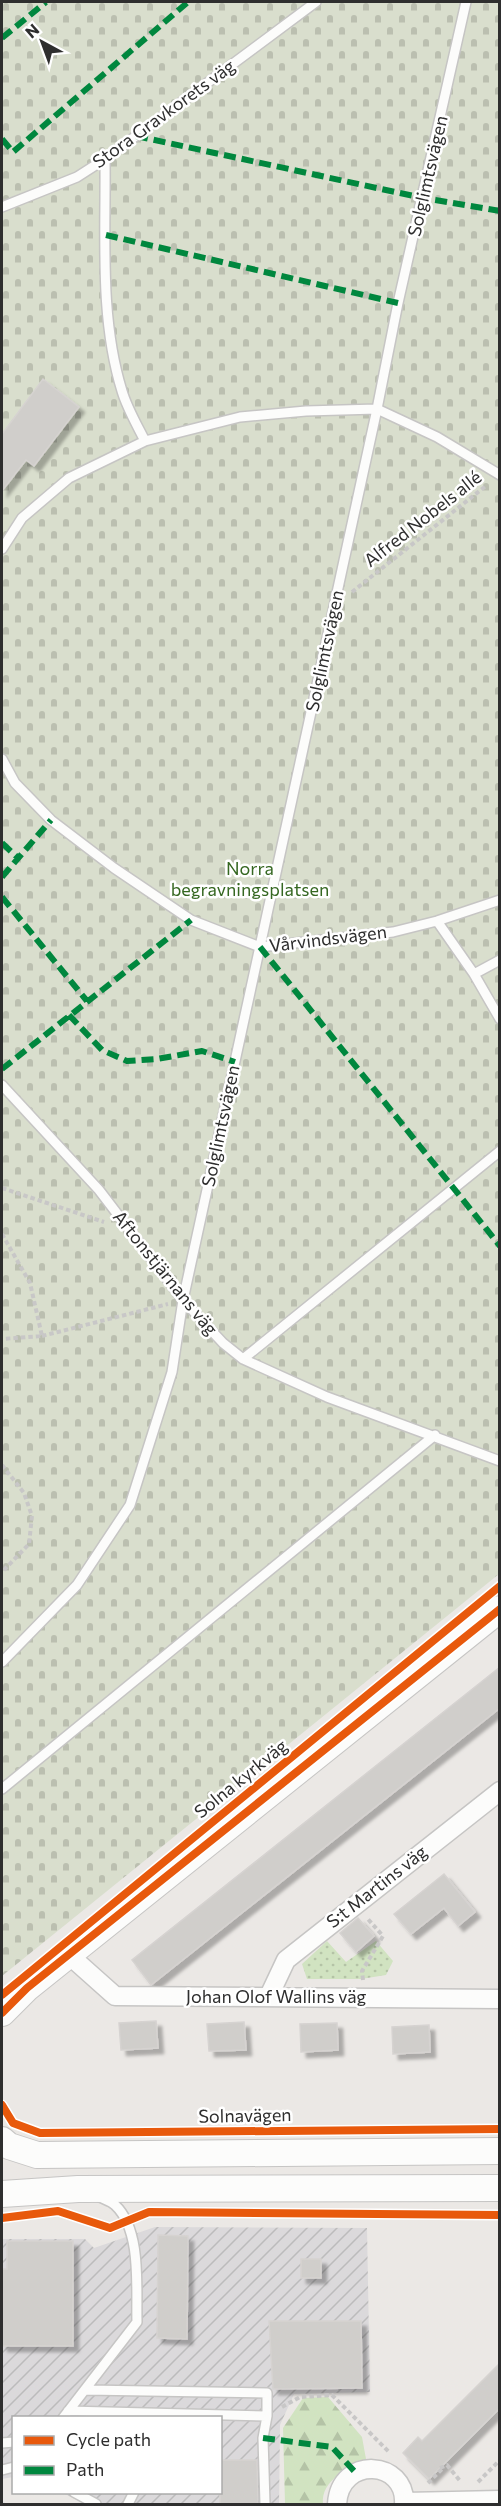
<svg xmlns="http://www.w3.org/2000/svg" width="501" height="2506" font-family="Commissioner,sans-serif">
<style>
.industrial{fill:url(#industrial-furrows)}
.grass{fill:url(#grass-dots)}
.forest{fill:url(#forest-firs)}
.cemetery{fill:url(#cemetery-stones)}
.building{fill:#d0cecb;stroke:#d6d3d1;stroke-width:1.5;filter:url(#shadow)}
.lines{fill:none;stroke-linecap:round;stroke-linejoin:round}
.lane-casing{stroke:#c6c5c4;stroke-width:12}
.street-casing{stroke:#c6c5c4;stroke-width:21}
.secondary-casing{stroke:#c6c5c4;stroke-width:28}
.path{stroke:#c8c7c7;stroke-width:4;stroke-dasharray:4.5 3;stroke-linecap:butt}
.lane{stroke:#fcfcfb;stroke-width:9}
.street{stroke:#fcfcfb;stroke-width:18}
.secondary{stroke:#fcfcfb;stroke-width:26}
.rail{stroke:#dfe0e1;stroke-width:4.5}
.quiet{stroke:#00873e;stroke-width:6;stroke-dasharray:12 6;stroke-linecap:butt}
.cycleway-casing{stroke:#fff;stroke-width:11}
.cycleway{stroke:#e8590c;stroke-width:8}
.labels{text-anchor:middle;stroke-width:5;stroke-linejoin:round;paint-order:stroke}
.street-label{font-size:18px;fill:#2e2e2e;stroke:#fff}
.park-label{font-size:18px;fill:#356721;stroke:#fff}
</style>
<defs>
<pattern id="industrial-furrows" width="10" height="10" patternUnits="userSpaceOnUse" patternTransform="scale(1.5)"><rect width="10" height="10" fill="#dbd9db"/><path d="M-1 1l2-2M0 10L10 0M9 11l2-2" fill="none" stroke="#bcbbbc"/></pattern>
<pattern id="grass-dots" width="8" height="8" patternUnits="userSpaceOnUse" patternTransform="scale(1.5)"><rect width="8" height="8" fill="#d1e3c1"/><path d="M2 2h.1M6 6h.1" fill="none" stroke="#b4c3a6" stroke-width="1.8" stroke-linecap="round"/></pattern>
<pattern id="forest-firs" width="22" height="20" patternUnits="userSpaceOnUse" patternTransform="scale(1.5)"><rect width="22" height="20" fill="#d1e3c1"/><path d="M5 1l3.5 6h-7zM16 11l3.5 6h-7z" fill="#b4c3a6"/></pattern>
<pattern id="cemetery-stones" width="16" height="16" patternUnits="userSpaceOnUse" patternTransform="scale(1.5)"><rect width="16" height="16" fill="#d9decd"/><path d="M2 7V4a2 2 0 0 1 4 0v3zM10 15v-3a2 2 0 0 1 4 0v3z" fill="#bbbfb0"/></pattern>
<filter id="shadow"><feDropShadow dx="5.5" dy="5.5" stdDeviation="1.5" flood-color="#0004"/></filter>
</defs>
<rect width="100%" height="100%" fill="#ebe8e5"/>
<path class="industrial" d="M 155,2227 L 367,2228 L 370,2392 L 294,2394 L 280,2425 L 279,2504 L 85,2504 L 63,2493 L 220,2492 L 220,2418 L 14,2418 L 13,2477 L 2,2479 L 2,2239 L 85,2239 L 94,2248 Z"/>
<path class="grass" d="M 327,1941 L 346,1962 L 376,1941 L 393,1961 L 386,1975 L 361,1979 L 307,1979 L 302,1964 Z"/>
<path class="forest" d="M 328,2397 L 362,2437 L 366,2459 C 348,2470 321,2479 323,2504 L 285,2504 L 283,2428 L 303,2398 Z"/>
<path class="cemetery" d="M 2,2 L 499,2 L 499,1574 L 2,1976 Z"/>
<path class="building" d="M 43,379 L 79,407 L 34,466 L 26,460 L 2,491 L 2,434 Z
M 500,1667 L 500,1708 L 151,1985 L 132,1960 Z
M 444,1874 L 475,1912 L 458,1926 L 444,1908 L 411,1934 L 394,1914 Z
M 358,1918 L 374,1936 L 356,1952 L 340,1933 Z
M 156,2021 L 158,2048 L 121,2050 L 119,2023 Z
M 244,2022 L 246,2050 L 209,2051 L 207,2024 Z
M 337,2023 L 338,2050 L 301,2052 L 300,2024 Z
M 429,2025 L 430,2052 L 393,2054 L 392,2027 Z
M 158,2235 L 188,2236 L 187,2339 L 157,2338 Z
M 7,2241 L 73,2241 L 73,2346 L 2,2346 L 2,2269 L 7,2269 Z
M 301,2259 L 321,2259 L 321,2278 L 301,2278 Z
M 269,2321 L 361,2321 L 362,2388 L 273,2389 Z
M 500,2363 L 500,2408 L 429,2479 L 403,2453 L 418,2437 L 422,2441 Z
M 220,2460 L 257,2460 L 258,2505 L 220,2505 Z"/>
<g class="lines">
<g class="lane-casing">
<path id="lane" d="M 105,159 C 106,235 99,317 122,391 C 127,408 137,425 145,441
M 2,207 L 77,177 L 105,159 L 316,2
M 2,549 L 22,518 L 69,478 L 145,441 L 240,417 L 306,411 L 377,409 L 437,437 L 500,475
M 2,759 L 15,783 L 51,820 L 114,868 L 191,920 L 260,947 L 393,932 L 437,921 L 500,900
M 437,921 L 474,974 L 500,1019
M 474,974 L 500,960
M 2,1085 L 99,1190 L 183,1300 L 223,1343 L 243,1359 L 327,1397 L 500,1461
M 243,1359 L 500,1151
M 2,1662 L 77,1585 L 130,1505 L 172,1372 L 183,1300 L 377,409 L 398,303 L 466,2
M 2,1789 L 435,1435
M 86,2390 L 267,2393 L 267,2416 L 263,2438 L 265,2504
M 68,2411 L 267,2416
M 63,2418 L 137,2322 C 136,2288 142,2230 115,2205 C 111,2201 103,2199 98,2196
M 2,2443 L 14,2442
M 2,2470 L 14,2467
M 74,2492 L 96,2504
M 128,2504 L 134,2492"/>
</g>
<g class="street-casing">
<path id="street" d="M 69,1955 L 115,1996 L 500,1999
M 269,1996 L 286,1960 L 500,1791
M 405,2502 L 500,2500
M 337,2504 C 340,2455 407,2460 404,2504"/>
</g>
<g class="secondary-casing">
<path id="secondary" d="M 2,2013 L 27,1988 L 500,1609
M 2,2140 L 9,2146 L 37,2155 L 500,2151
M 2,2194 L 78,2189 L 500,2188"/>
</g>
<path class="path" d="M 352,592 L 487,485
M 2,1188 L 104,1222
M 2,1234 L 30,1283 L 42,1336 L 2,1339
M 42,1336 L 168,1304
M 2,1465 L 24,1493 L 32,1516 L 29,1544 L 2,1572
M 363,1980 L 362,1971 L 383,1936 L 367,1918
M 282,2407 L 300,2397 L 332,2395 L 389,2452
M 440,2468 L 447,2465 L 461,2482
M 478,2482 L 500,2460
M 428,2483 L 444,2467"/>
<use href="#lane" class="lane"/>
<use href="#street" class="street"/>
<use href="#secondary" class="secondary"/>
<path class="rail" d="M 2,2504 L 3,2504"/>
<path class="quiet" d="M 2,38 L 46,2
M 136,136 L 423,198 L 500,211
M 2,139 L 13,152 L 188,2
M 106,235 L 398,303
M 2,843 L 18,858
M 2,877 L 51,820
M 2,897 L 87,1001
M 260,947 L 500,1246
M 69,1015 L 102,1050 L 127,1061 L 157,1059 L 202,1051 L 235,1062
M 2,1069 L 191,920
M 263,2438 L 332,2447 L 355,2472"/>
<g class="cycleway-casing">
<path id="cycleway" d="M 2,1995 L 500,1586
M 2,2013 L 27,1988 L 500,1609
M 2,2105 L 13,2123 L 40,2133 L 500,2129
M 2,2218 L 58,2211 L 110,2228 L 149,2212 L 500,2215"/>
</g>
<use href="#cycleway" class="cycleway"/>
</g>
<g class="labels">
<g class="street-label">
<text transform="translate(164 114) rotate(-36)" y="6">Stora Gravkorets väg</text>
<text transform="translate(428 176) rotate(-77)" y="6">Solglimtsvägen</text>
<text transform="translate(423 519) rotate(-38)" y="6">Alfred Nobels allé</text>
<text transform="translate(325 651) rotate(-78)" y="6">Solglimtsvägen</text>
<text transform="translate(328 939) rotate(-7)" y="6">Vårvindsvägen</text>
<text transform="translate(221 1126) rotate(-78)" y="6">Solglimtsvägen</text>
<text transform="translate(165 1273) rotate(51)" y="6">Aftonstjärnans väg</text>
<text transform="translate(241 1779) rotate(-39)" y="6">Solna kyrkväg</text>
<text transform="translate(377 1887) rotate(-38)" y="6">S:t Martins väg</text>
<text x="276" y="2003">Johan Olof Wallins väg</text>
<text transform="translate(245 2116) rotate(-1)" y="6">Solnavägen</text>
</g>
<g class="park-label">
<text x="250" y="875">Norra<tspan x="250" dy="21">begravningsplatsen</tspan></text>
</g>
</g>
<rect width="501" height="2506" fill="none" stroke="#2e2e2e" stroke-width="6"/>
<rect x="12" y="2416" width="210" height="78" fill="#ffffff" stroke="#ababab" stroke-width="1.5"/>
<rect x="24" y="2436" width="30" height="9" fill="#e8590c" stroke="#ababab" stroke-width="1.5"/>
<text x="66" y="2446" font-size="18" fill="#2e2e2e">Cycle path</text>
<rect x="24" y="2466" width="30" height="9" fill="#00873e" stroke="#ababab" stroke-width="1.5"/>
<text x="66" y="2476" font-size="18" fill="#2e2e2e">Path</text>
<g transform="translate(42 42) rotate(319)" stroke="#ffffff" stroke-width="4.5" paint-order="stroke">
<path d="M0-4.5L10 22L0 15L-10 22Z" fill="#2e2e2e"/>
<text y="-9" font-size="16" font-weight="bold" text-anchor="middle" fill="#2e2e2e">N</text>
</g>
</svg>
